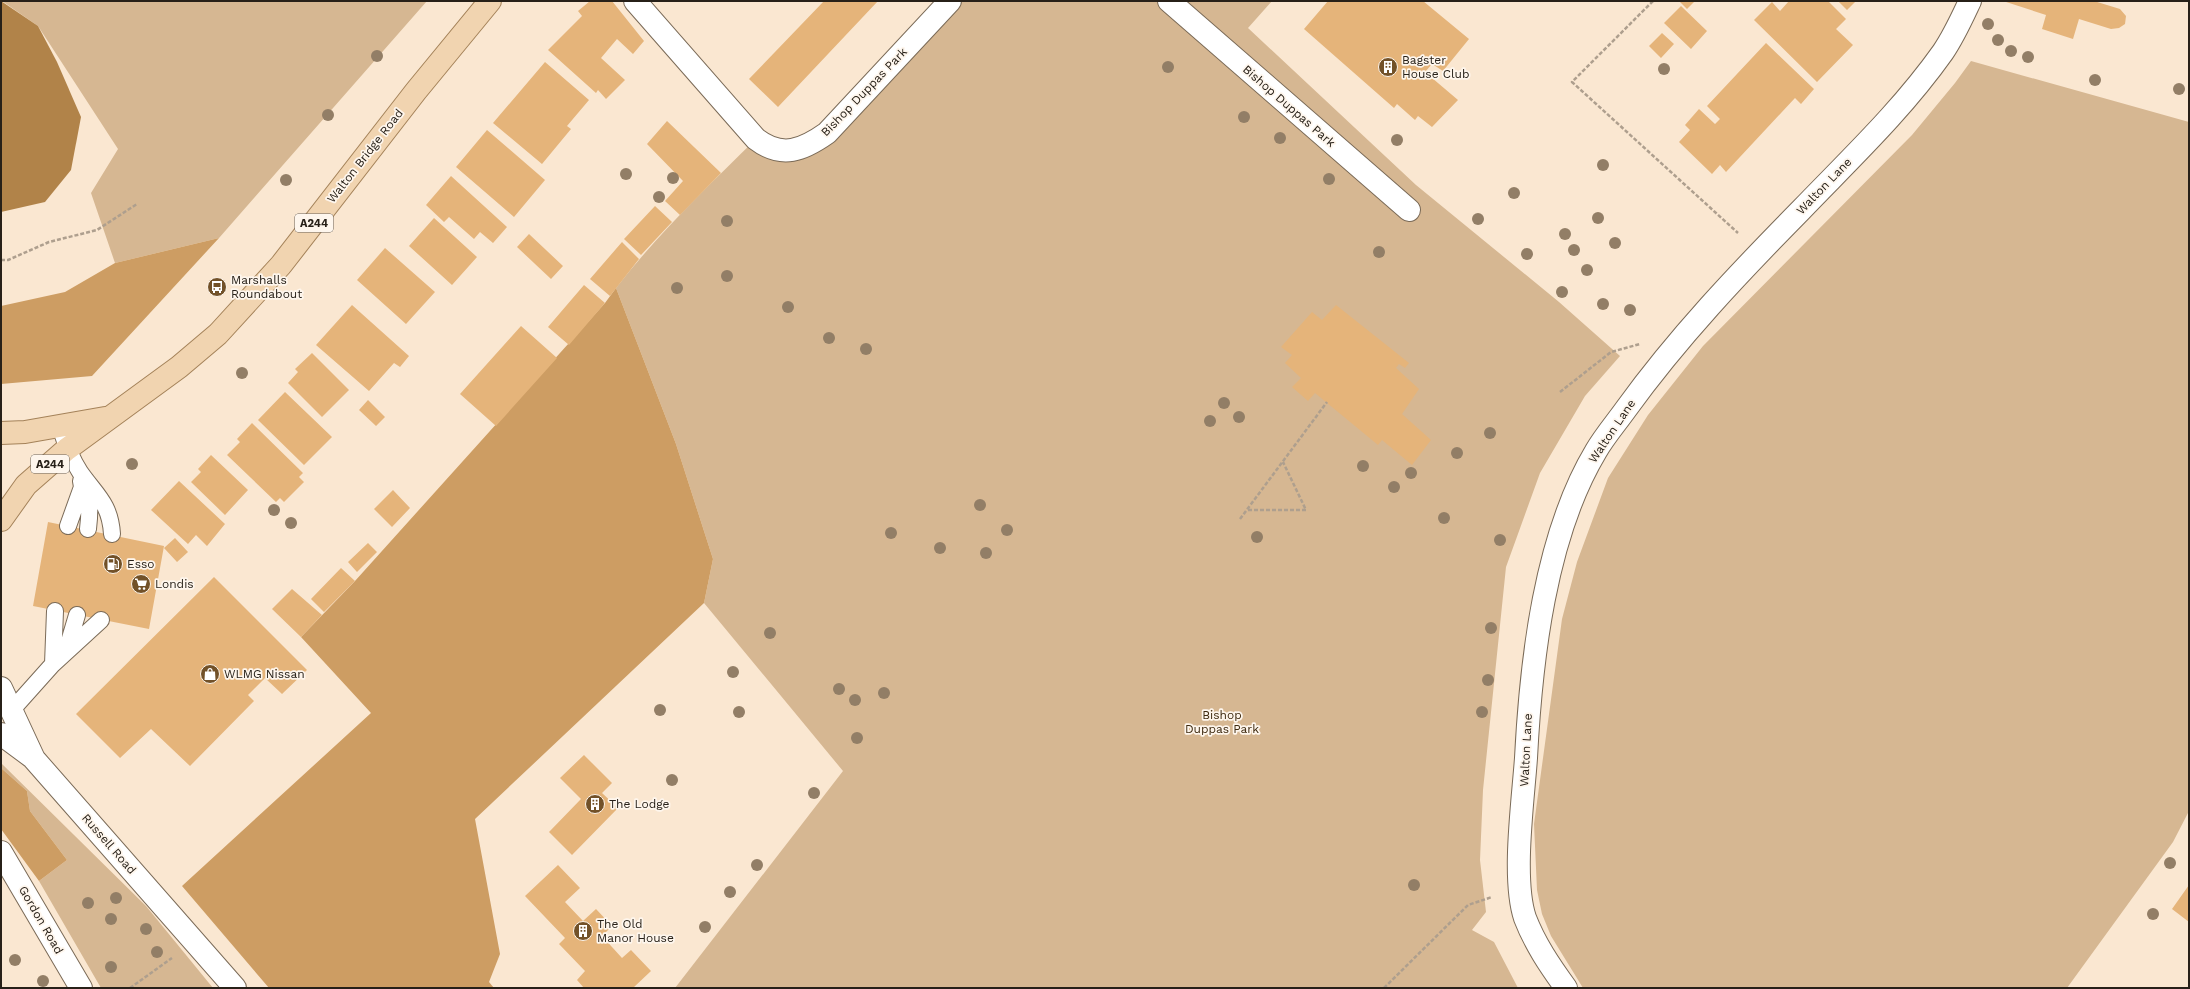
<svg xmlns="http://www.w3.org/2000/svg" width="2190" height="989" font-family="'Work Sans',sans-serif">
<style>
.green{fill:#d6b792}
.forest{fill:#cd9d63}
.water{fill:#b18349}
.building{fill:#e5b47a}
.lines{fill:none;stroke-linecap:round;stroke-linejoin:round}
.service-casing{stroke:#7a6a57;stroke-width:18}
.minor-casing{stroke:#7a6a57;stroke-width:24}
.secondary-casing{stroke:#7a6a57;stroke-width:24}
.primary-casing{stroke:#a48259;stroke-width:24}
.path{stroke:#ae9f8e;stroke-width:2.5;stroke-dasharray:4 2;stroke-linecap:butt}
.service{stroke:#fff;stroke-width:16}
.minor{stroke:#fff;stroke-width:22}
.secondary{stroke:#fff;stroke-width:22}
.primary{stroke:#f1d4b0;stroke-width:22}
.tree{fill:#927e66}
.labels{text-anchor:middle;stroke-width:3.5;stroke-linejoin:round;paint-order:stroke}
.shield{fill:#fef6ed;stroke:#686058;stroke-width:1}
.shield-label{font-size:11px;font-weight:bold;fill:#272018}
.poi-label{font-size:12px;fill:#272018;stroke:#fef6ed;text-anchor:start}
.street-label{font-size:12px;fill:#272018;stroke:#fef6ed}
.park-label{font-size:12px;fill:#3d290f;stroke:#fef6ed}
</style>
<rect width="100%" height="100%" fill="#fae7d1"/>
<path class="green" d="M 2,1 L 427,1 L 219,238 L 115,263 L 91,193 L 118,149 L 38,26 Z
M 950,1 L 1272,1 L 1248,28 L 1416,185 L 1559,302 L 1620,356 L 1585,396 L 1540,473 L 1506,567 L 1483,790 L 1480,860 L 1486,912 L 1472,930 L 1494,942 L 1518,988 L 675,988 L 843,771 L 704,603 L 713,559 L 676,444 L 616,288 C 658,234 707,187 756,139 L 807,147 Z
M 1971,61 L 2189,122 L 2189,811 L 2173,842 L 2067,988 L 1583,988 L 1551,936 L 1542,914 L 1537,890 L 1534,824 L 1562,619 L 1577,562 L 1608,478 L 1648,415 L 1703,346 L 1912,135 L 1955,83 Z
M 1,763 L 146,906 L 213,988 L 101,988 L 39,881 L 67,860 L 30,811 L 27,791 L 1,768 Z"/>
<path class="forest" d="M 219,238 L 92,376 L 1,384 L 1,306 L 65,292 L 115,263 Z
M 616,288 L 676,444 L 713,559 L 704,603 L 475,819 L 500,954 L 489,982 L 494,988 L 269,988 L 182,886 L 371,713 L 301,637 L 355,581 L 605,303 Z
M 1,768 L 27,791 L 30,811 L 67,860 L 39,881 L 1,829 Z"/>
<path class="water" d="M 1,1 L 38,26 L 57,62 L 81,117 L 71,170 L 45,202 L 1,212 Z"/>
<path class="building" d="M 590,1 L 612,1 L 644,41 L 633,54 L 617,39 L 601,58 L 625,80 L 606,99 L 598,90 L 596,93 L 548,50 L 582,16 L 578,11 Z
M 824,1 L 878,1 L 778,107 L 749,79 Z
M 1328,1 L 1423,1 L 1469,39 L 1443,71 L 1432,64 L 1425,72 L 1458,100 L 1432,127 L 1418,116 L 1415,120 L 1397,104 L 1394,108 L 1304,29 Z
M 1679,1 L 1695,1 L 1687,9 Z
M 1789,1 L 1828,1 L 1846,19 L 1836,29 L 1853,45 L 1817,82 L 1754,20 L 1772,2 L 1780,11 Z
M 1838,1 L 1856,1 L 1847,10 Z
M 2003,1 L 2094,1 L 2120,9 L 2126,16 L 2125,24 L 2119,28 L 2111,29 L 2079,19 L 2073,39 L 2042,29 L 2046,15 Z
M 1681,6 L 1707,31 L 1691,49 L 1664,23 Z
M 1662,33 L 1674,44 L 1661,58 L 1649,46 Z
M 1766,43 L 1814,89 L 1801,104 L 1795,98 L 1726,172 L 1720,165 L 1712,174 L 1679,142 L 1690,130 L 1685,125 L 1699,109 L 1715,124 L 1720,119 L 1707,106 Z
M 545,62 L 589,100 L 567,126 L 571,129 L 542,164 L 493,123 Z
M 667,121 L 721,173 L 680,215 L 665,201 L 683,181 L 647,144 Z
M 487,130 L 545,180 L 514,217 L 456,167 Z
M 451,176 L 507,227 L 493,243 L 480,232 L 474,239 L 449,217 L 444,222 L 426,205 Z
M 655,206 L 672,222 L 641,255 L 624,239 Z
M 434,218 L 477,257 L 452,285 L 409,246 Z
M 529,234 L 563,266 L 551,279 L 517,247 Z
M 622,242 L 639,259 L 610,296 L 590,279 Z
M 385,248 L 435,292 L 406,324 L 357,280 Z
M 584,285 L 605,303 L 569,345 L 548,327 Z
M 352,305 L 409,356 L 400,367 L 394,363 L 369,391 L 316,345 Z
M 1336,305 L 1409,363 L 1405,368 L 1399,364 L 1396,368 L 1419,389 L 1402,414 L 1431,440 L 1412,465 L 1382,440 L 1378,445 L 1315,393 L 1308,401 L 1292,387 L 1301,378 L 1285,363 L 1292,355 L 1281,347 L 1312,312 L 1322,320 Z
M 521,326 L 557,358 L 496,426 L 460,394 Z
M 312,353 L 349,390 L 322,417 L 288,383 L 298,372 L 295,369 Z
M 285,392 L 332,437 L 304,465 L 258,420 Z
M 368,400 L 385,417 L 376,426 L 359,410 Z
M 252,423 L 303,473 L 299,477 L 304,482 L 284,502 L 280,498 L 276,502 L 227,455 L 240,442 L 237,439 Z
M 211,455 L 248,490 L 225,515 L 191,482 L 201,472 L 198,469 Z
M 179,481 L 225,524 L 207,546 L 196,535 L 188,544 L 151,510 Z
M 393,490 L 410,508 L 392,527 L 374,509 Z
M 48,522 L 164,546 L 149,629 L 33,606 Z
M 175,538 L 188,552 L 177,562 L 164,548 Z
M 368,543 L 377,552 L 357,572 L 348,562 Z
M 341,568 L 355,581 L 324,612 L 311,599 Z
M 214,577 L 307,670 L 282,694 L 265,678 L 248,695 L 254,701 L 190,766 L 151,729 L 120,758 L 76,714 Z
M 292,589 L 322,615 L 301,637 L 272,609 Z
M 584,755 L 612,783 L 602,793 L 618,808 L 572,855 L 549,832 L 581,799 L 560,778 Z
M 558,865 L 580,888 L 565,902 L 583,921 L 596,909 L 612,926 L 602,936 L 622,958 L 631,950 L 651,971 L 633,988 L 584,988 L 577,980 L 585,971 L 559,944 L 565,938 L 525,896 Z
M 2189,885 L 2189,922 L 2172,909 Z"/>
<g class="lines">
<g class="service-casing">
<path id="service" d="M 60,426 C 65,442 70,457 80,472 C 96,495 110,503 112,534
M 84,480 C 91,495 90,513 88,529
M 68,526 L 82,487 L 81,481
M 66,652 L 77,615
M 53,664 L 55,611
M 11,711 L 53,664 L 101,620"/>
</g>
<g class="minor-casing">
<path id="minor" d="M 635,1 L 756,139 C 782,159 803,150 827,133 L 950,1
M 1169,1 L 1409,210
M 1,852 L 81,988"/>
</g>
<g class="secondary-casing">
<path id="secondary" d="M 1,688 L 34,759 L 235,988
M 1,734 L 32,757
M 1566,988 C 1550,966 1535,944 1525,918 C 1512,879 1523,801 1526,758 C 1531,660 1545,536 1596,451 C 1604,437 1616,423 1626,409 C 1678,337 1739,273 1801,210 C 1850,159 1902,110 1943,52 C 1954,36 1962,18 1970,1"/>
</g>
<g class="primary-casing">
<path id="primary" d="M 1,433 L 25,432 L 105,418
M 1,520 L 26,485 L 67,449 L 179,367 L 218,334 L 281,265 L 416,91 L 490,1"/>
</g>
<path class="path" d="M 1653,1 L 1572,82 L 1738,233
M 1,260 L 8,260 L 49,242 L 97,230 L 137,204
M 1560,392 L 1611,352 L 1640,344
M 1248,510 L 1306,510 L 1283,462
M 1240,519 L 1327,402
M 130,988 L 172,958
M 1384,988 L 1468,905 L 1492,897"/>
<use href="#service" class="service"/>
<use href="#minor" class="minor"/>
<use href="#secondary" class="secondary"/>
<use href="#primary" class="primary"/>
</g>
<g class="tree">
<circle cx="1988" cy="24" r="6"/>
<circle cx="1998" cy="40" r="6"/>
<circle cx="2011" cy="51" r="6"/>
<circle cx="377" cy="56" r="6"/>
<circle cx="2028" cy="57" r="6"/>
<circle cx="1168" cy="67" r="6"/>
<circle cx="1664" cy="69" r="6"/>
<circle cx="2095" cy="80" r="6"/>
<circle cx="2179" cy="89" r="6"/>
<circle cx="328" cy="115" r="6"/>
<circle cx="1244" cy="117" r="6"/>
<circle cx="1280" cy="138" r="6"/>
<circle cx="1397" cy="140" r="6"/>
<circle cx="1603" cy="165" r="6"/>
<circle cx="626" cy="174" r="6"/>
<circle cx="673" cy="178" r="6"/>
<circle cx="1329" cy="179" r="6"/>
<circle cx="286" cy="180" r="6"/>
<circle cx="1514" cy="193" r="6"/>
<circle cx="659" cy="197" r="6"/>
<circle cx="1598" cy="218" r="6"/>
<circle cx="1478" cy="219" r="6"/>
<circle cx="727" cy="221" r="6"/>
<circle cx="1565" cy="234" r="6"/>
<circle cx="1615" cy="243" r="6"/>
<circle cx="1574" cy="250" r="6"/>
<circle cx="1379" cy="252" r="6"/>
<circle cx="1527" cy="254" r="6"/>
<circle cx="1587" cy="270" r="6"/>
<circle cx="727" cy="276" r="6"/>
<circle cx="677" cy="288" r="6"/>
<circle cx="1562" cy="292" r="6"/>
<circle cx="1603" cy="304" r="6"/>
<circle cx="788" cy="307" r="6"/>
<circle cx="1630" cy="310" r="6"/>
<circle cx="829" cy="338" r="6"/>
<circle cx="866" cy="349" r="6"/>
<circle cx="242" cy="373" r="6"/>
<circle cx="1224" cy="403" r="6"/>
<circle cx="1239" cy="417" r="6"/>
<circle cx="1210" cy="421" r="6"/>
<circle cx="1490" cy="433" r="6"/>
<circle cx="1457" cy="453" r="6"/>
<circle cx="132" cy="464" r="6"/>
<circle cx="1363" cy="466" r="6"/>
<circle cx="1411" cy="473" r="6"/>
<circle cx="1394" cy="487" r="6"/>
<circle cx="980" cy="505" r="6"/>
<circle cx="274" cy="510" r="6"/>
<circle cx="1444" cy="518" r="6"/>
<circle cx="291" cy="523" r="6"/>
<circle cx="1007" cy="530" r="6"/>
<circle cx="891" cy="533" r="6"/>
<circle cx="1257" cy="537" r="6"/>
<circle cx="1500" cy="540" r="6"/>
<circle cx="940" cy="548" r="6"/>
<circle cx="986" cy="553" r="6"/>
<circle cx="1491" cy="628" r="6"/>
<circle cx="770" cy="633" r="6"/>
<circle cx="733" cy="672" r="6"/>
<circle cx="1488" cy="680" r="6"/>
<circle cx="839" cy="689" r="6"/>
<circle cx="884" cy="693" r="6"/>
<circle cx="855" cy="700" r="6"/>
<circle cx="660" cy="710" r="6"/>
<circle cx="739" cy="712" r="6"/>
<circle cx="1482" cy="712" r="6"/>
<circle cx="857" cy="738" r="6"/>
<circle cx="672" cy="780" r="6"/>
<circle cx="814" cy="793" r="6"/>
<circle cx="2170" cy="863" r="6"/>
<circle cx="757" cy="865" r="6"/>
<circle cx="1414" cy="885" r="6"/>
<circle cx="730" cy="892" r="6"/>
<circle cx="116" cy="898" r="6"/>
<circle cx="88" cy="903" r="6"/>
<circle cx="2153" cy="914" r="6"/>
<circle cx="111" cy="919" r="6"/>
<circle cx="705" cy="927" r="6"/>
<circle cx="146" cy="929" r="6"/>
<circle cx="157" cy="952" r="6"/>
<circle cx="15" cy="960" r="6"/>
<circle cx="111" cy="967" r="6"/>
<circle cx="43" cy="981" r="6"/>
</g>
<defs>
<g id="building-disc" transform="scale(1)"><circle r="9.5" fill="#725128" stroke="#fef6ed"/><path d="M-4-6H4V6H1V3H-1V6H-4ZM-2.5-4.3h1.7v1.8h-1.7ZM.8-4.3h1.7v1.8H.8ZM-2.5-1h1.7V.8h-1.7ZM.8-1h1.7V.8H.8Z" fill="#fff"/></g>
<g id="bus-disc" transform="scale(1)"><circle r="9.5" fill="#725128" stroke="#fef6ed"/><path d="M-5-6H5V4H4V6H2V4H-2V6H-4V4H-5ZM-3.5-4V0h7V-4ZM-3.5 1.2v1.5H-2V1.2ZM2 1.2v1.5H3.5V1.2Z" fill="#fff"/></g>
<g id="fuel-disc" transform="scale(1)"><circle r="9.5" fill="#725128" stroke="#fef6ed"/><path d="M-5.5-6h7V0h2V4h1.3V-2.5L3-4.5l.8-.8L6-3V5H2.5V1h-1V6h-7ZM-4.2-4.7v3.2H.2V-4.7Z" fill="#fff"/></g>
<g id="supermarket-disc" transform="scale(1)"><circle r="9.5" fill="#725128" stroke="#fef6ed"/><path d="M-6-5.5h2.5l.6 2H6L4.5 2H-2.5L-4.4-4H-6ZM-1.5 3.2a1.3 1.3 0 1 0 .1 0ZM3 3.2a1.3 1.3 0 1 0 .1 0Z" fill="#fff"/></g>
<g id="shop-disc" transform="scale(1)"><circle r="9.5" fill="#725128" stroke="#fef6ed"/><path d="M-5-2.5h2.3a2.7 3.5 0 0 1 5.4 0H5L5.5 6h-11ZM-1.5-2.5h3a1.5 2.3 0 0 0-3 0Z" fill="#fff"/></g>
</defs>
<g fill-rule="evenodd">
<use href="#building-disc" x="1388" y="67"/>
<use href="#bus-disc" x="217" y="287"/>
<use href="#fuel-disc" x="113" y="564"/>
<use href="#supermarket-disc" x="141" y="584"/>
<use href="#shop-disc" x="210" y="674"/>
<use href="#building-disc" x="595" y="804"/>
<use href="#building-disc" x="583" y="931"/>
</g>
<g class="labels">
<g class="shield">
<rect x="295" y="214" width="38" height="18" rx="3"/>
<rect x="31" y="455" width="38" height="18" rx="3"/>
</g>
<g class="shield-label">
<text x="314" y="227">A244</text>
<text x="50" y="468">A244</text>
</g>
<g class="poi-label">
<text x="1402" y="64">Bagster<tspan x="1402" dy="14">House Club</tspan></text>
<text x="231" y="284">Marshalls<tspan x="231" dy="14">Roundabout</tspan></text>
<text x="127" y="568">Esso</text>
<text x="155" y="588">Londis</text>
<text x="224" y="678">WLMG Nissan</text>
<text x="609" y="808">The Lodge</text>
<text x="597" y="928">The Old<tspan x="597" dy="14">Manor House</tspan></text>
</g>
<g class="street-label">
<text transform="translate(864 92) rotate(-46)" y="4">Bishop Duppas Park</text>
<text transform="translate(1289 106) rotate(41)" y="4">Bishop Duppas Park</text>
<text transform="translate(365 156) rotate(-52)" y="4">Walton Bridge Road</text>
<text transform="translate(1824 186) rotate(-46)" y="4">Walton Lane</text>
<text transform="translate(1612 431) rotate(-56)" y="4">Walton Lane</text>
<text transform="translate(1526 750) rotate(-87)" y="4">Walton Lane</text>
<text transform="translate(109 844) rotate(49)" y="4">Russell Road</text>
<text transform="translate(41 920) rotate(60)" y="4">Gordon Road</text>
</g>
<g class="park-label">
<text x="1222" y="719">Bishop<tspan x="1222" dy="14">Duppas Park</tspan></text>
</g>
</g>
<rect width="2190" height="989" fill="none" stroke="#272018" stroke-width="4"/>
</svg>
